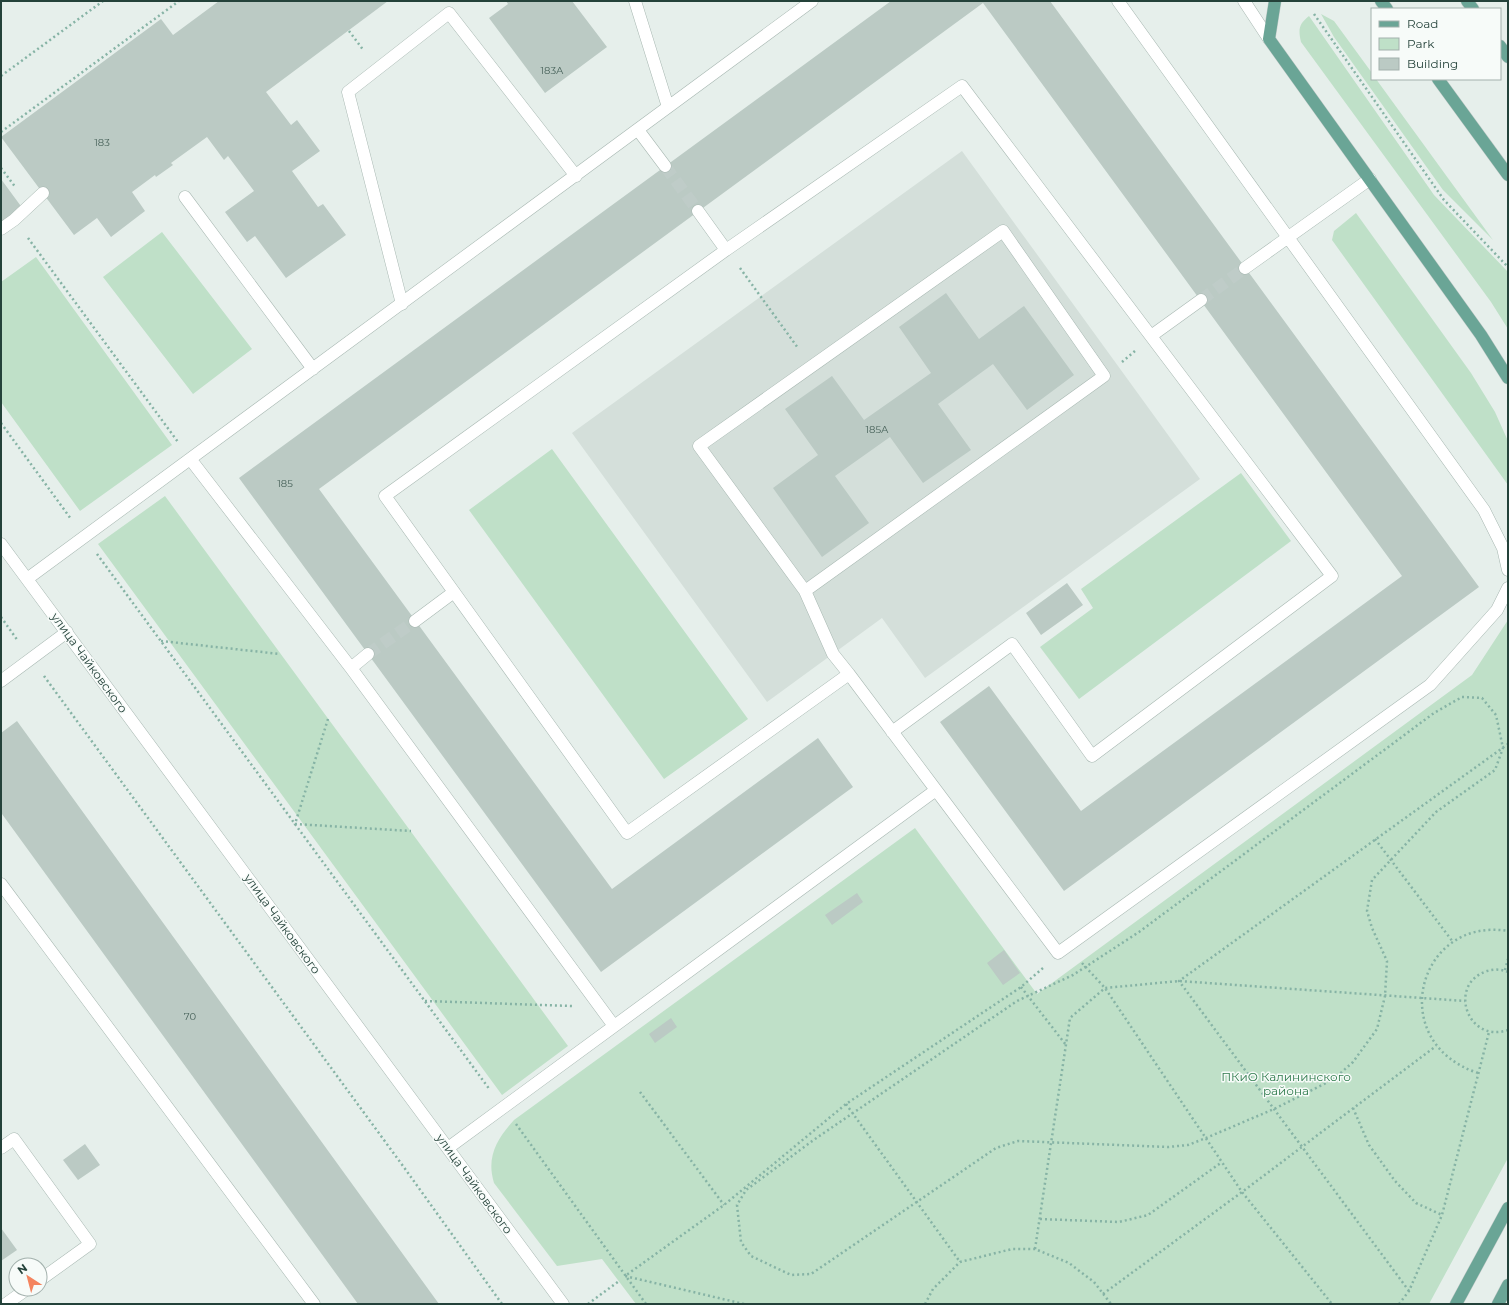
<svg xmlns="http://www.w3.org/2000/svg" width="1509" height="1305" font-family="Montserrat,sans-serif">
<style>
.built{fill:#d4dfda}
.green{fill:#bfe0c8}
.building{fill:#bbcac4}
.lines{fill:none;stroke-linecap:round;stroke-linejoin:round}
.minor-tunnel{stroke:#bfccc8;stroke-width:12;stroke-dasharray:12 6;stroke-linecap:butt}
.minor-casing{stroke:#a8b8b2;stroke-width:13}
.major-casing{stroke:#c2cac8;stroke-width:13}
.path{stroke:#86b3a5;stroke-width:2.5;stroke-dasharray:2 3;stroke-linecap:butt}
.minor{stroke:#fff;stroke-width:12}
.major{stroke:#6aa596;stroke-width:12}
.labels{text-anchor:middle;stroke-width:3;stroke-linejoin:round;paint-order:stroke}
.number-label{font-size:10px;fill:#4a645c}
.street-label{font-size:12px;fill:#24423a;stroke:#f7fbf9}
.park-label{font-size:12px;fill:#2d7a4b;stroke:#f7fbf9}
</style>
<rect width="100%" height="100%" fill="#e6efeb"/>
<path class="built" d="M 962,151 L 1200,479 L 925,678 L 882,618 L 767,702 L 572,433 Z"/>
<path class="green" d="M 1321,14 L 1334,21 L 1372,73 L 1372,79 L 1376,79 L 1493,240 L 1443,190 L 1334,37 Z
M 1309,16 L 1434,195 L 1508,272 L 1508,329 L 1491,302 L 1301,42 C 1298,29 1299,24 1309,16 Z
M 1356,213 L 1471,373 L 1495,412 L 1508,441 L 1508,485 L 1332,240 L 1334,231 Z
M 162,232 L 252,349 L 193,394 L 103,277 Z
M 36,257 L 172,445 L 80,511 L 1,402 L 1,282 Z
M 552,449 L 748,719 L 664,779 L 469,510 Z
M 1241,473 L 1291,541 L 1079,699 L 1040,647 L 1093,608 L 1081,589 Z
M 165,496 L 568,1046 L 502,1095 L 98,544 Z
M 1508,620 L 1508,1158 L 1429,1304 L 636,1304 L 602,1259 L 557,1266 L 494,1183 C 486,1157 497,1139 514,1120 L 915,828 L 1037,994 L 1472,675 Z"/>
<path class="building" d="M 219,1 L 388,1 L 266,92 L 291,125 L 297,120 L 320,151 L 292,171 L 318,207 L 323,204 L 346,235 L 286,278 L 255,236 L 247,242 L 225,212 L 254,191 L 228,156 L 224,160 L 207,137 L 171,163 L 173,165 L 156,177 L 155,175 L 132,192 L 145,211 L 111,237 L 97,218 L 74,235 L 1,137 L 161,19 L 173,35 Z
M 506,1 L 572,1 L 607,47 L 545,93 L 489,18 L 508,4 Z
M 891,1 L 1050,1 L 1479,587 L 1064,891 L 940,722 L 989,686 L 1081,811 L 1402,576 L 983,3 L 319,489 L 612,889 L 818,738 L 853,787 L 601,972 L 239,478 Z
M 1,179 L 23,209 L 1,224 Z
M 946,293 L 979,339 L 1024,306 L 1074,375 L 1027,410 L 993,364 L 938,404 L 971,450 L 923,483 L 890,437 L 835,476 L 869,523 L 822,557 L 773,488 L 818,455 L 785,409 L 832,376 L 864,420 L 931,373 L 899,327 Z
M 1067,583 L 1083,605 L 1041,635 L 1026,613 Z
M 17,721 L 439,1304 L 358,1304 L 2,814 L 1,814 L 1,733 Z
M 857,893 L 863,902 L 832,925 L 825,915 Z
M 1004,950 L 1020,973 L 1003,985 L 987,963 Z
M 671,1018 L 677,1027 L 655,1043 L 649,1034 Z
M 85,1144 L 100,1165 L 78,1180 L 63,1160 Z
M 1,1228 L 17,1250 L 1,1261 Z"/>
<g class="lines">
<path class="minor-tunnel" d="M 665,166 L 698,211
M 1201,300 L 1245,268
M 368,654 L 415,621"/>
<g class="minor-casing">
<path id="minor" d="M 635,1 L 668,107
M 1118,1 L 1484,510 L 1503,548 L 1508,570
M 1244,1 L 1269,39
M 638,130 L 665,166
M 185,197 L 313,369
M 698,211 L 726,250 L 962,86 L 1332,576 L 1092,756 L 1012,644 L 892,732
M 1,229 L 14,220 L 43,193
M 726,250 L 385,496 L 627,833 L 849,674 L 936,790
M 1245,268 L 1370,179
M 402,304 L 348,92 L 449,13 L 576,176
M 1151,336 L 1201,300
M 191,460 L 351,668 L 614,1026
M 1,544 L 563,1304
M 27,579 L 812,1
M 805,591 L 1104,376 L 1003,231 L 699,446 L 805,591 L 833,654 L 849,674
M 415,621 L 454,592
M 351,668 L 368,654
M 1,681 L 67,632
M 1,884 L 314,1304
M 1,1148 L 14,1139 L 90,1244 L 40,1280
M 448,1148 L 936,790 L 1058,953 L 1430,685 L 1497,610 L 1508,588
M 6,1304 L 27,1289"/>
</g>
<g class="major-casing">
<path id="major" d="M 1275,1 L 1269,39 L 1481,335 L 1508,378
M 1381,1 L 1387,9
M 1467,1 L 1473,9
M 1500,46 L 1508,57
M 1438,79 L 1508,175
M 1456,1304 L 1508,1208
M 1498,1304 L 1508,1285"/>
</g>
<path class="path" d="M 1314,14 L 1444,200 L 1508,267
M 349,31 L 364,51
M 1,76 L 103,1
M 1,132 L 179,1
M 1,168 L 16,188
M 28,238 L 178,442
M 740,268 L 798,348
M 1122,362 L 1135,351
M 1,423 L 71,519
M 97,554 L 490,1090
M 1,617 L 18,641
M 161,641 L 280,654
M 44,676 L 403,1166 L 502,1304
M 1462,697 L 1482,698 L 1496,715 L 1503,748 L 1495,770 L 1436,812 L 1372,880 L 1367,911 L 1372,928 L 1387,961 L 1385,996 L 1377,1029 L 1353,1062 L 1334,1079 L 1274,1109 L 1206,1138 L 1188,1145 L 1168,1147 L 1018,1141 L 996,1148 L 811,1274 L 791,1275 L 751,1256 L 741,1242 L 737,1205 L 746,1190 L 815,1139 L 1017,1001 L 1073,975 L 1139,932 L 1434,713 Z
M 328,719 L 295,824 L 411,831
M 1375,839 L 1453,942
M 1082,963 L 1105,988 L 1242,1192 L 1332,1304
M 1505,970 L 1508,959
M 1508,972 C 1501,969 1494,969 1487,971 C 1447,984 1467,1044 1508,1030
M 1021,987 L 1066,1045
M 425,1001 L 572,1006
M 1478,1073 C 1384,1042 1418,916 1508,931
M 640,1092 L 724,1205
M 846,1104 L 960,1262
M 1353,1108 L 1369,1145 L 1395,1181 L 1416,1203 L 1442,1215
M 516,1124 L 646,1304
M 1040,1219 L 1119,1222 L 1148,1215 L 1222,1162
M 1035,1249 L 1070,1018 L 1105,988 L 1179,981 L 1465,1001
M 1409,1291 L 1179,981 L 1508,744
M 1103,1294 L 1242,1192 L 1436,1046
M 588,1304 L 619,1281
M 744,1304 L 625,1276 L 724,1205 L 846,1104 L 1021,987 L 1043,968
M 925,1304 L 933,1289 L 960,1262 L 1012,1249 L 1035,1249 L 1069,1263 L 1094,1282 L 1111,1304
M 1399,1304 L 1409,1291 L 1442,1215 L 1489,1032"/>
<use href="#minor" class="minor"/>
<use href="#major" class="major"/>
</g>
<g class="labels">
<g class="number-label">
<text x="552" y="74">183А</text>
<text x="102" y="146">183</text>
<text x="877" y="433">185А</text>
<text x="285" y="487">185</text>
<text x="190" y="1020">70</text>
</g>
<g class="street-label">
<text transform="translate(89 663) rotate(54)" y="4">улица Чайковского</text>
<text transform="translate(282 924) rotate(54)" y="4">улица Чайковского</text>
<text transform="translate(474 1184) rotate(54)" y="4">улица Чайковского</text>
</g>
<g class="park-label">
<text x="1286" y="1081">ПКиО Калининского<tspan x="1286" dy="14">района</tspan></text>
</g>
</g>
<rect width="1509" height="1305" fill="none" stroke="#24423a" stroke-width="4"/>
<rect x="1371" y="8" width="130" height="72" fill="#f7fbf9" stroke="#a3b1ad"/>
<rect x="1379" y="21" width="20" height="6" fill="#6aa596" stroke="#a3b1ad"/>
<text x="1407" y="28" font-size="12" fill="#24423a">Road</text>
<rect x="1379" y="38" width="20" height="12" fill="#bfe0c8" stroke="#a3b1ad"/>
<text x="1407" y="48" font-size="12" fill="#24423a">Park</text>
<rect x="1379" y="58" width="20" height="12" fill="#bbcac4" stroke="#a3b1ad"/>
<text x="1407" y="68" font-size="12" fill="#24423a">Building</text>
<g transform="translate(28 1277) rotate(324)"><circle r="19" fill="#f7fbf9" stroke="#a3b1ad"/>
<path d="M0-3L7 15L0 10L-7 15Z" fill="#f4845f"/>
<text y="-6" font-size="11" font-weight="bold" text-anchor="middle" fill="#24423a">N</text>
</g>
</svg>
